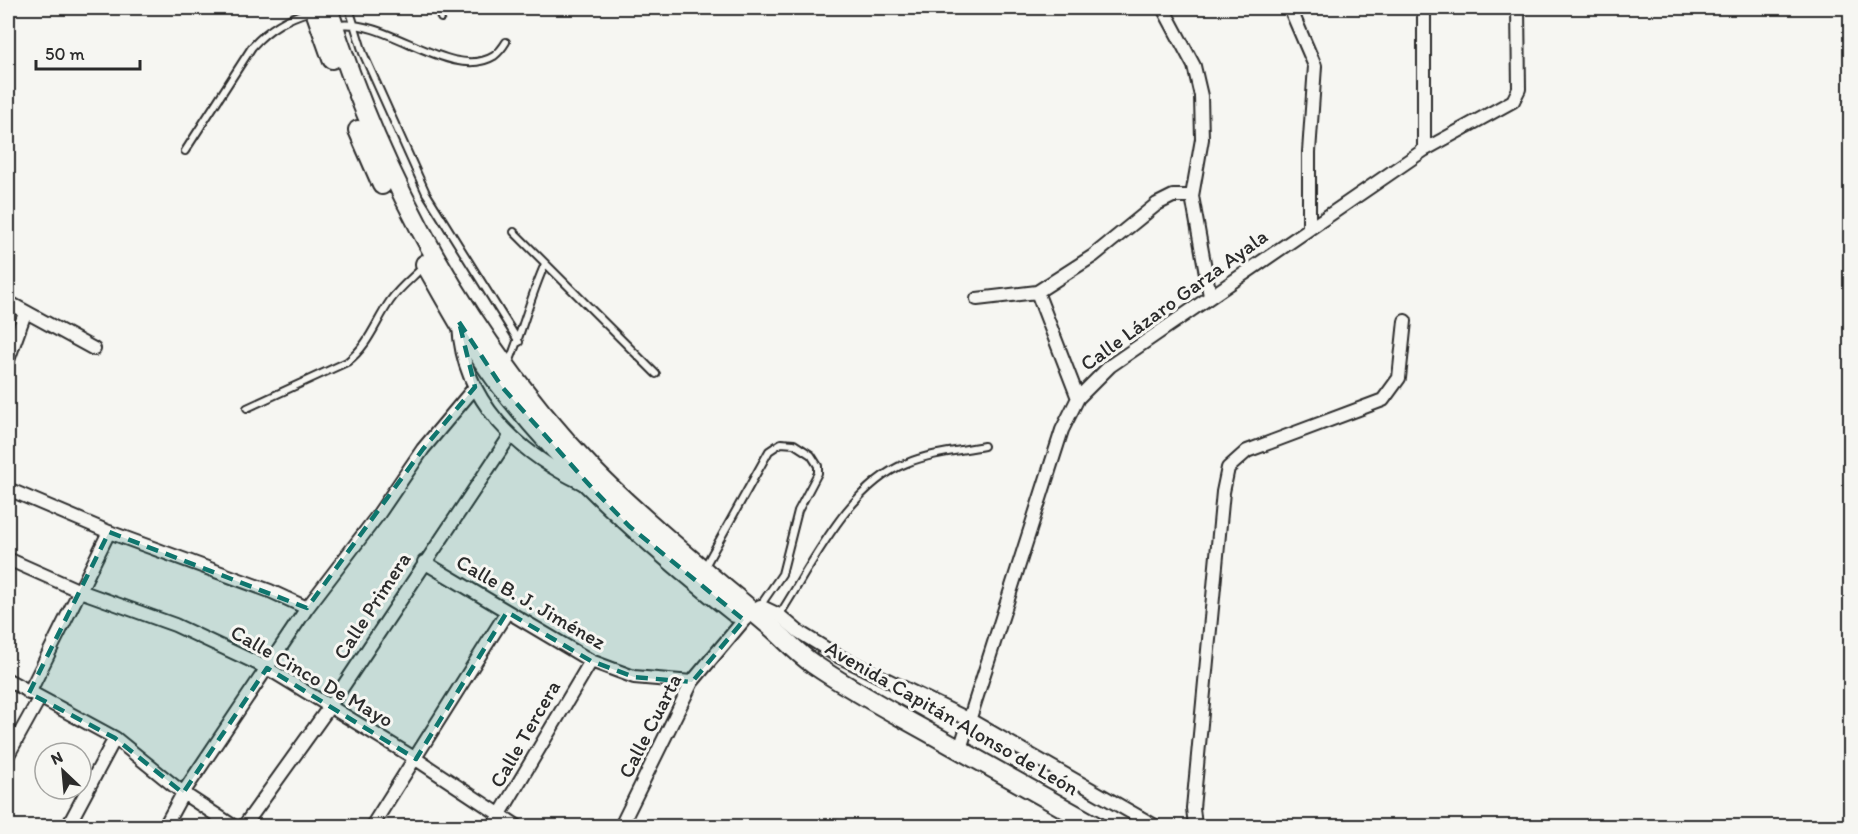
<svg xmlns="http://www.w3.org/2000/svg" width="1858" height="834" font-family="Itim,sans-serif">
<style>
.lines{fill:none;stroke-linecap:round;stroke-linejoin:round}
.lane-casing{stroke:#2b2b2b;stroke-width:10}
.street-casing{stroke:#2b2b2b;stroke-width:16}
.primary-casing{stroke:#2b2b2b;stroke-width:22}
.lane{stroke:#f6f6f2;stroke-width:6}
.street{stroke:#f6f6f2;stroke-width:12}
.primary{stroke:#f6f6f2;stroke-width:18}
.marked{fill:#0f766e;fill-opacity:0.2;stroke:#0f766e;stroke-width:4.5;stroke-dasharray:12 8;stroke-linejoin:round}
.labels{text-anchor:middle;stroke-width:6;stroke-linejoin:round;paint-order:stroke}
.street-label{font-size:21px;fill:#2b2b2b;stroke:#f6f6f2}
</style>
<rect width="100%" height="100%" fill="#f6f6f2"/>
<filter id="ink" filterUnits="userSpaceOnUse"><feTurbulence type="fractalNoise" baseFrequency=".0167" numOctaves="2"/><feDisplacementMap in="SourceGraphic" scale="12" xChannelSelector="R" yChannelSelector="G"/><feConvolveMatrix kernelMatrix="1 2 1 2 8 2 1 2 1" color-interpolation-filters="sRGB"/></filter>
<g filter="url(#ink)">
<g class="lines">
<g class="lane-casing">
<path id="lane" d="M 349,8 L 363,53 L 426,193 L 519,342
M 437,8 L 441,18
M 338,25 C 387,18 452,82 494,56 C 498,53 503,47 506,42
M 185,151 L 252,47 C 269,28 287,18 311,11
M 514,232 L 656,374
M 508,365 C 522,332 530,297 545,264
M 247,408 L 347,362 C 369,345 375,323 390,301 C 399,288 412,278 423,267
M 704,568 L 769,451 L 781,443 L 794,444 L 811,455 L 818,466 L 818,473 L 798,511 L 782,574 L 760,606
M 778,617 C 811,567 848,485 907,463 C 931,453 958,451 984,446"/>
</g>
<g class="street-casing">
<path id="street" d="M 1163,8 L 1194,66 L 1201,96 L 1202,139 L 1192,196 L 1210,296
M 1290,8 L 1315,66 L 1309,152 L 1309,227
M 1424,8 L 1424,150
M 1037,292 L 1078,398
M 977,299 L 1037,292 L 1093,256 L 1157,204 L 1173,196 L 1192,196
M 8,302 L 94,349
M 459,326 C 463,401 518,453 582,483
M 8,360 L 25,313
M 8,489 L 109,532 L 270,591 L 307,608
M 8,559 L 80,591 L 175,625 L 267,668 L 416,759 L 517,826
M 424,562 L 591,661 L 634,677 L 692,682
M 8,680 L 115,738 L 183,793 L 233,826
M 29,693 L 109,532
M 960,749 L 1062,430 L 1078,398 L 1110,366 L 1424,150 L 1513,101 L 1519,89 L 1518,8
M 8,755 L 39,699
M 68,826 L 115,738
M 165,826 L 183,793 L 307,608 L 378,515 L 423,449 L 475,387
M 244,826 L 330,706 L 510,436
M 372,826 L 507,612
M 493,826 L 591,661
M 621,826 L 692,682 L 744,620 L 760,606 L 779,615 L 799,632 L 838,656 L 970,720 L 1155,826
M 1195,826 L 1193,808 L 1223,492 L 1228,468 L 1247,451 L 1383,400 L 1399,378 L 1405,321"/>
</g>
<g class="primary-casing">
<path id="primary" d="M 314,8 L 332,59
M 328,8 C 382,179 469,342 595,472 C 630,508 670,541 708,574 C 728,591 749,608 770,626 C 785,639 797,653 813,664 C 855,693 900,716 944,741 C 995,769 1045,798 1096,826
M 358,130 L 382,185
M 425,264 C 448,303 470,345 497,381 C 566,471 647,543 735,613"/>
</g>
<use href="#lane" class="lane"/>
<use href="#street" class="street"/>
<use href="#primary" class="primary"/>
</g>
</g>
<path class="marked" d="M 459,322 L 502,387 L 592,488 L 629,526 L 744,620 L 692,682 L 634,677 L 591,661 L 507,612 L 416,759 L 267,668 L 183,793 L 115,738 L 29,693 L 109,532 L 307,608 L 423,449 L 475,387 Z"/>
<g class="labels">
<g class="street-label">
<text transform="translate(1174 300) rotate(-36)" y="7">Calle Lázaro Garza Ayala</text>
<text transform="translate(531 602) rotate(30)" y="7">Calle B. J. Jiménez</text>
<text transform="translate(372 606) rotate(-57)" y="7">Calle Primera</text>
<text transform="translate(312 676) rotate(30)" y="7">Calle Cinco De Mayo</text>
<text transform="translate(952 718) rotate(30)" y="7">Avenida Capitán Alonso de León</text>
<text transform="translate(650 726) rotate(-63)" y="7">Calle Cuarta</text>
<text transform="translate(525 734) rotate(-60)" y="7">Calle Tercera</text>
</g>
</g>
<rect width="1858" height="834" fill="none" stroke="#f6f6f2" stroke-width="30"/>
<rect x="15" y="15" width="1828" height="804" fill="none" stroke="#2b2b2b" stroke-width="2" filter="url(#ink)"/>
<g transform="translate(63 771) rotate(334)"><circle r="28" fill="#f6f6f2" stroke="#a5a5a2" stroke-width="1.5"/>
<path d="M0-4.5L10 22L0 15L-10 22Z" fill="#2b2b2b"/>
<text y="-9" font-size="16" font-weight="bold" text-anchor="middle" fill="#2b2b2b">N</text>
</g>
<path d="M36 60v9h104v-9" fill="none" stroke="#2b2b2b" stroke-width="3"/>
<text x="45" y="60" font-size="18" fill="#2b2b2b" stroke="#f6f6f2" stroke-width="4.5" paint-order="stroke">50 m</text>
</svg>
